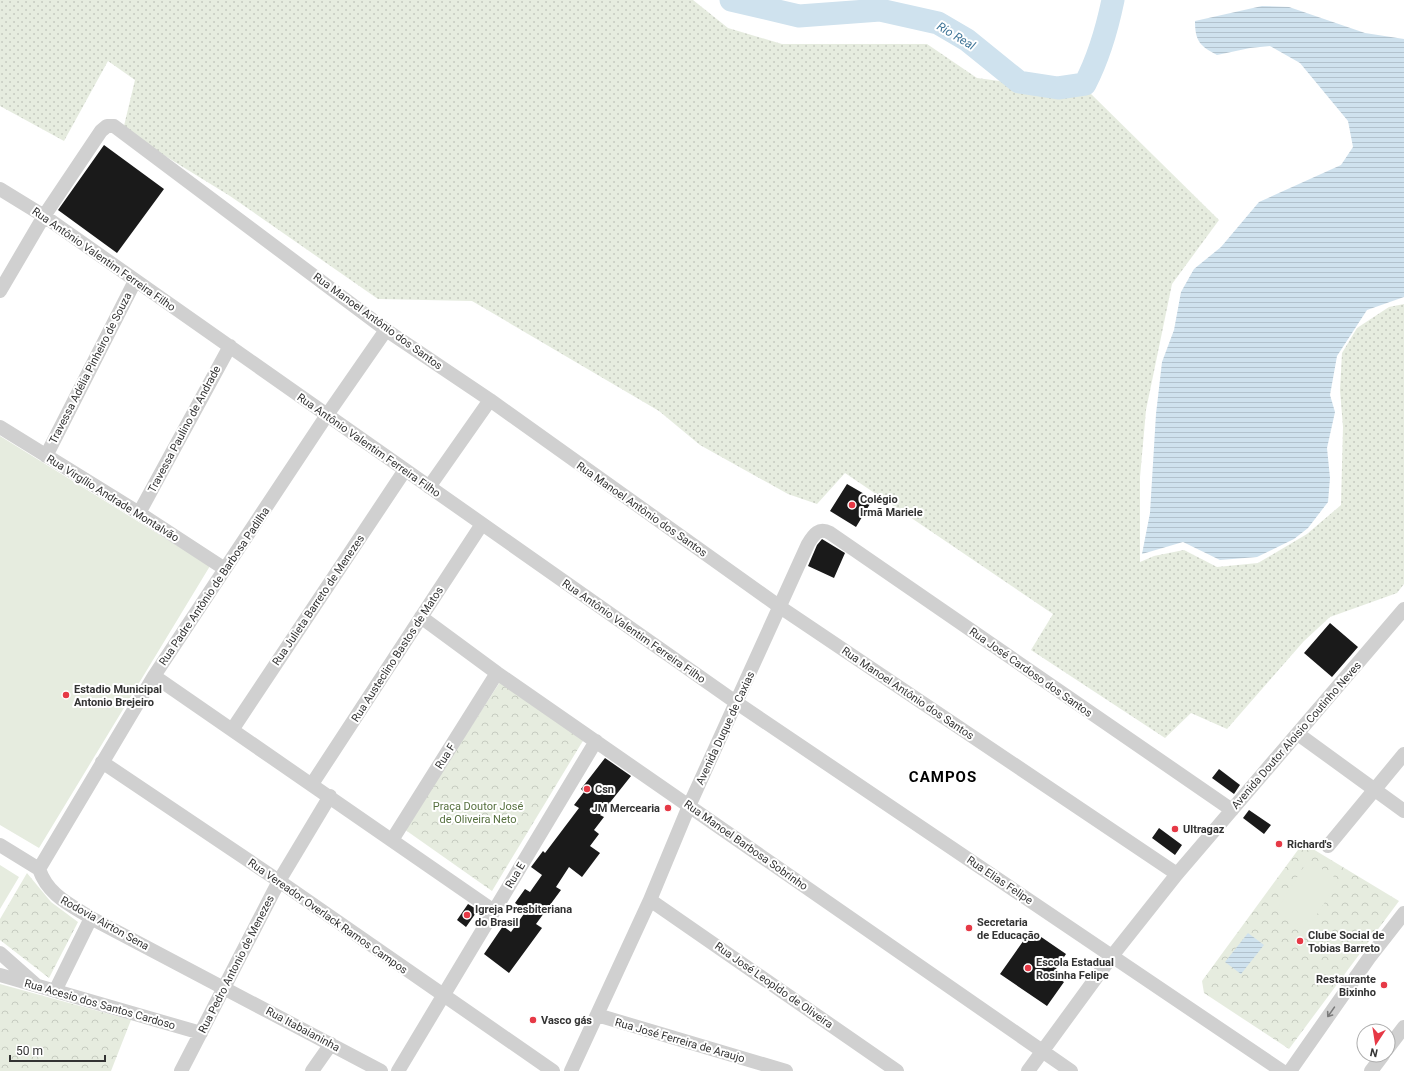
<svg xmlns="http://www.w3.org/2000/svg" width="1404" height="1071" font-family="Roboto,sans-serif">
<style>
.grass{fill:url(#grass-dots)}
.park{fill:url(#park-crowns)}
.pitch{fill:#e6ecdf}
.water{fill:url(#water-rules)}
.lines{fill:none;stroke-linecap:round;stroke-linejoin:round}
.river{stroke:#cfe2ee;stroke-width:23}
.building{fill:#1a1a1a}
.street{stroke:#d0d0d0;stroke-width:14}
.oneway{stroke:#7a7a7a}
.poi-dot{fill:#e63946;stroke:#fff;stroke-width:1.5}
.labels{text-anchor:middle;stroke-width:4;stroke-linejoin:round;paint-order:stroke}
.street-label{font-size:11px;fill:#333;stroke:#fff}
.poi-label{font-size:11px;font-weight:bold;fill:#333;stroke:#fff;text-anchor:start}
.park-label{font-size:11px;fill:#56703f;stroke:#fff}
.water-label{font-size:12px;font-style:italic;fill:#3f7597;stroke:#fff}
.district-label{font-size:15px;font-weight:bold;letter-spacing:1px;fill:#000;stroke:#fff}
</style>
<defs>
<pattern id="grass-dots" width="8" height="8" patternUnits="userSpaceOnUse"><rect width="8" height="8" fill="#e6ecdf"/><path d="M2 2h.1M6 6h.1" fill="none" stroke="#c6cbc0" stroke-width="1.8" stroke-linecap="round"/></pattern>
<pattern id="park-crowns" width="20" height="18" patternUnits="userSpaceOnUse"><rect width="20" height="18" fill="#e6ecdf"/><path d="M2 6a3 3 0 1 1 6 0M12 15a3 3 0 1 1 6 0" fill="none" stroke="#c6cbc0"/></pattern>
<pattern id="water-rules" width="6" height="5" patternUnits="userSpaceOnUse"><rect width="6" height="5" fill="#cfe2ee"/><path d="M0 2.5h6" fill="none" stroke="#b2c2cd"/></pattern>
</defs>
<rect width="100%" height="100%" fill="#fff"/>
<path class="grass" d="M 0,0 L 693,0 L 728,28 L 782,44 L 927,44 L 977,78 L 1090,93 L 1219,220 L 1172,284 L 1146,410 L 1140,477 L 1140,562 L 1154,556 L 1184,550 L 1217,567 L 1258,563 L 1307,534 L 1341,505 L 1343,427 L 1340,390 L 1342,353 L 1357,328 L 1389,307 L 1404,304 L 1404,584 L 1397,593 L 1330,617 L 1304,641 L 1227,729 L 1191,713 L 1165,738 L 1031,650 L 1053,614 L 845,473 L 817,504 L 788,494 L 700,445 L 659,411 L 472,301 L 378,299 L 230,196 L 123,130 L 135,80 L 108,61 L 64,141 L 0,106 Z"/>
<path class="park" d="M 500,682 L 584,739 L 492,891 L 404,829 Z
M 1303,843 L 1399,901 L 1289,1049 L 1204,993 L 1202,981 Z
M 27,873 L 51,902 L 78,922 L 49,978 L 0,940 L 0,919 Z
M 0,984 L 131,1020 L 111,1071 L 0,1071 Z"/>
<path class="pitch" d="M 0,436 L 210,566 L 39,848 L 0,825 Z
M 1308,860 L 1339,880 L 1307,930 L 1276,911 Z
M 0,865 L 19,877 L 0,909 Z"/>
<path class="water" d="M 1262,6 L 1289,7 L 1365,33 L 1404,39 L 1404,297 L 1367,310 L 1337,356 L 1330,395 L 1335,412 L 1327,448 L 1330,478 L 1328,502 L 1308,528 L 1294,539 L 1257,557 L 1220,560 L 1183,542 L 1142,554 L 1150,513 L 1156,414 L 1162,362 L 1174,330 L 1181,292 L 1194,269 L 1221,247 L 1259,202 L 1341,165 L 1353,147 L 1348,121 L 1300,63 L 1270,46 L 1250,48 L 1217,55 C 1200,46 1195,41 1195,21 Z
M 1248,933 L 1264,945 L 1241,974 L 1225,962 Z"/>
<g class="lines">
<path class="river" d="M 731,0 L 799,16 L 880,10 L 938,23 L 967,40 L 1019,82 L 1058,88 L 1085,84 C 1099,57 1107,29 1113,0"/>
</g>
<path class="building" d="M 104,145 L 164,189 L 117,253 L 58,210 Z
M 847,484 L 873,499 L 856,527 L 830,511 Z
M 822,539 L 845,553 L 834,578 L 808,566 L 817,545 Z
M 1330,623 L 1358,647 L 1332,677 L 1304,653 Z
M 605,758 L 631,776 L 600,815 L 604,817 L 594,830 L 599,834 L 590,846 L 600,853 L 582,877 L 569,867 L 556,887 L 561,890 L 536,924 L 542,928 L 509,973 L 484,954 L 503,926 L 511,932 L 526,911 L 515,903 L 525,889 L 530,892 L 542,875 L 531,867 L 543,851 L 545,853 L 579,808 L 574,805 L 584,792 L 581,789 Z
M 1219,769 L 1240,785 L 1234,794 L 1212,778 Z
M 1249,810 L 1271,825 L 1264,834 L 1243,818 Z
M 1159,828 L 1182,845 L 1175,855 L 1152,838 Z
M 468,904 L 478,910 L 466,927 L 457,920 Z
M 1031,930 L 1066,954 L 1052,975 L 1064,982 L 1047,1006 L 1000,974 Z"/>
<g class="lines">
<path class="street" d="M 0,189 L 44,216 L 737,703 L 1282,1071
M 0,291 L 44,216 L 101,131 L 107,126 L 114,126 L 386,330 L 490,400 L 780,607 L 1177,874
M 0,427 L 139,513 L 225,569
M 46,456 L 135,281
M 429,487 L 490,400
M 139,513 L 230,346
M 421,617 L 497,673 L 1071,1071
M 154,676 L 494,911
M 232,730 L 405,470
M 1298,734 L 1404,811
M 102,762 L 279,881 L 553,1071
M 312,784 L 482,524
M 392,840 L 497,673
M 0,845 L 39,869 C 48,895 69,904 91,918 L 381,1071
M 1328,846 L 1404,754
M 39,869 L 154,676 L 327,415 L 386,330
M 650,900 L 897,1071
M 0,953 L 35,984
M 0,975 L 201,1033
M 55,991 L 91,918
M 597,1015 L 786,1071
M 1388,1048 L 1404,1027
M 181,1071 L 279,881 L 330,796
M 312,1071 L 331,1044
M 398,1071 L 596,741
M 571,1071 L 650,900 L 689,806 L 808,544 C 814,534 819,527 830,533 L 1232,810
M 1028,1071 L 1112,956 L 1177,874 L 1404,609
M 1290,1071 L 1369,958 L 1404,913
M 1371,1071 L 1383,1055"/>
</g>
<defs><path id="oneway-shaft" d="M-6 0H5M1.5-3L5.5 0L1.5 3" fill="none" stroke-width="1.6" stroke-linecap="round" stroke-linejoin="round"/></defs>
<use class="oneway" href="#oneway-shaft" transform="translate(1331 1012) rotate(125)"/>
<g class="poi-dot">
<circle cx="852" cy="505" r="4"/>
<circle cx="66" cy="695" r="4"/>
<circle cx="587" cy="789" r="4"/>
<circle cx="668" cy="808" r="4"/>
<circle cx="1175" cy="829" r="4"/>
<circle cx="1279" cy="844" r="4"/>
<circle cx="467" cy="915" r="4"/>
<circle cx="969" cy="928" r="4"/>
<circle cx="1300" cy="941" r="4"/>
<circle cx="1028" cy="968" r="4"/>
<circle cx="1384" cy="985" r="4"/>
<circle cx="533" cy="1020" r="4"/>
</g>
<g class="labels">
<g class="street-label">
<text transform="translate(104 259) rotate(35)" y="4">Rua Antônio Valentim Ferreira Filho</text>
<text transform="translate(378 321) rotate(36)" y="4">Rua Manoel Antônio dos Santos</text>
<text transform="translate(90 368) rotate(-63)" y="4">Travessa Adélia Pinheiro de Souza</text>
<text transform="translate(184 429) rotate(-62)" y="4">Travessa Paulino de Andrade</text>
<text transform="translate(369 445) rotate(35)" y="4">Rua Antônio Valentim Ferreira Filho</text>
<text transform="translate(113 498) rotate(32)" y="4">Rua Virgílio Andrade Montalvão</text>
<text transform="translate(642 509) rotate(35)" y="4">Rua Manoel Antônio dos Santos</text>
<text transform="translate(214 586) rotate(-56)" y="4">Rua Padre Antônio de Barbosa Padilha</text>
<text transform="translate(318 600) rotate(-56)" y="4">Rua Julieta Barreto de Menezes</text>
<text transform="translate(634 631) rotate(35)" y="4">Rua Antônio Valentim Ferreira Filho</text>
<text transform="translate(397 654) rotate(-57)" y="4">Rua Austeclino Bastos de Matos</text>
<text transform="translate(1031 672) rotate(35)" y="4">Rua José Cardoso dos Santos</text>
<text transform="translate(908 693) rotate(34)" y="4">Rua Manoel Antônio dos Santos</text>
<text transform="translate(725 728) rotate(-65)" y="4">Avenida Duque de Caxias</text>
<text transform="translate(1296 735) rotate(-49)" y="4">Avenida Doutor Aloisio Coutinho Neves</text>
<text transform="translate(445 756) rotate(-58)" y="4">Rua F</text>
<text transform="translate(746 845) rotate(35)" y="4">Rua Manoel Barbosa Sobrinho</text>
<text transform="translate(515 875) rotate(-59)" y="4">Rua E</text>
<text transform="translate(1000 880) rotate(34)" y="4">Rua Elias Felipe</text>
<text transform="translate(328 916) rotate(35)" y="4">Rua Vereador Overlack Ramos Campos</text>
<text transform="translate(105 923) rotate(29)" y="4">Rodovia Airton Sena</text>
<text transform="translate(236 964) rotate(-63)" y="4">Rua Pedro Antonio de Menezes</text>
<text transform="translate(774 985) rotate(35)" y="4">Rua José Leopldo de Oliveira</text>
<text transform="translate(100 1004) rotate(16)" y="4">Rua Acesio dos Santos Cardoso</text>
<text transform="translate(303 1029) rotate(28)" y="4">Rua Itabaianinha</text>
<text transform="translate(680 1040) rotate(16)" y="4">Rua José Ferreira de Araujo</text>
</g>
<g class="poi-label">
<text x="860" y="503">Colégio<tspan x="860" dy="13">Irmã Mariele</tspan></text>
<text x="74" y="693">Estadio Municipal<tspan x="74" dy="13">Antonio Brejeiro</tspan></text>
<text x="595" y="793">Csn</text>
<text x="660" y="812" text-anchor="end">JM Mercearia</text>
<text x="1183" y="833">Ultragaz</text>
<text x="1287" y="848">Richard's</text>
<text x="475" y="913">Igreja Presbiteriana<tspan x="475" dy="13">do Brasil</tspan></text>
<text x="977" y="926">Secretaria<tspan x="977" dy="13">de Educação</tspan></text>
<text x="1308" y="939">Clube Social de<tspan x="1308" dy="13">Tobias Barreto</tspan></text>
<text x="1036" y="966">Escola Estadual<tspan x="1036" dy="13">Rosinha Felipe</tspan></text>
<text x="1376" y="983" text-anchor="end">Restaurante<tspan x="1376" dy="13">Bixinho</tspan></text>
<text x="541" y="1024">Vasco gás</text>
</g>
<g class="park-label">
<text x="478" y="810">Praça Doutor José<tspan x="478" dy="13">de Oliveira Neto</tspan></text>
</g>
<g class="water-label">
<text transform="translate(956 36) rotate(31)" y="4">Rio Real</text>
</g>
<g class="district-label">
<text x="943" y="782">CAMPOS</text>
</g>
</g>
<g transform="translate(1376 1043) rotate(192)"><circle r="19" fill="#ffffff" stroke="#adadad"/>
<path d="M0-3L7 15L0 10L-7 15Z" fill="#e63946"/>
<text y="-6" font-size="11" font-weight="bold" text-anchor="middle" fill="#333333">N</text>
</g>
<path d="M10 1055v6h95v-6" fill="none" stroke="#333333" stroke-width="2"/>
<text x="16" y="1055" font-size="12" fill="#333333" stroke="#ffffff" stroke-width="3" paint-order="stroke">50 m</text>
</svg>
